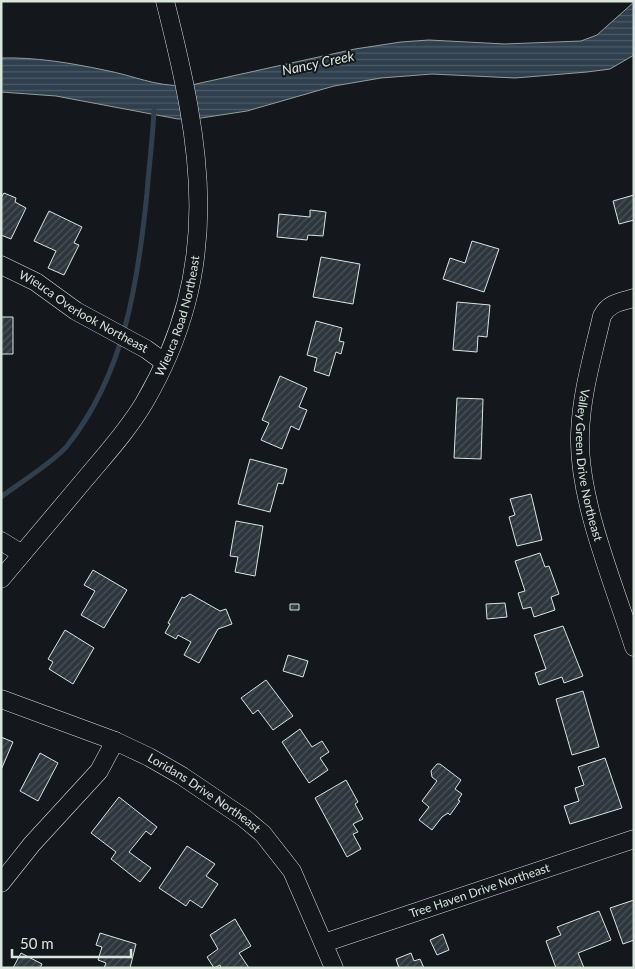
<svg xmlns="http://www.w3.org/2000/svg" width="635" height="969" font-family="Lato,sans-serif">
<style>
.water{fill:url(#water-rules);stroke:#939e99}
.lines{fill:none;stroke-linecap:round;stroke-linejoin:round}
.stream{stroke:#2f3f4d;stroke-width:5}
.building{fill:url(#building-hatch);stroke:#d8e6dc}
.minor-casing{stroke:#d8e6dc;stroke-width:19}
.minor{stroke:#14181c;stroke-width:18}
.labels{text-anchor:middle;stroke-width:4;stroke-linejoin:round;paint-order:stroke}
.street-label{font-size:12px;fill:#d8e6dc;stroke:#14181c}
.water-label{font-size:14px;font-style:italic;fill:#d8e6dc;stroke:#14181c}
</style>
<defs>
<pattern id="water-rules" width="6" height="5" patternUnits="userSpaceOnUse" patternTransform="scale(1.25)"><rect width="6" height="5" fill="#2f3f4d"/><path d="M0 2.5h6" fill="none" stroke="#4c5b66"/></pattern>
<pattern id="building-hatch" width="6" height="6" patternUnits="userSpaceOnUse" patternTransform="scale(1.25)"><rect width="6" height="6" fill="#2c363c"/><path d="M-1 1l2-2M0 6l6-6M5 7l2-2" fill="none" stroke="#4a5358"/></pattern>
</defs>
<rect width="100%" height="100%" fill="#14181c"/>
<path class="water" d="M 634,2 L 634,55 L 610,69 L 587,72 L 515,78 L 432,74 L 381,78 L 334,86 L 247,111 L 201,118 L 178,119 L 56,96 L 1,92 L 1,58 C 35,57 71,63 104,70 C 136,76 152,86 187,86 L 355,49 L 401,42 L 429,40 L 505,44 L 581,41 L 597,35 Z"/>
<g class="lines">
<path class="stream" d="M 1,497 C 18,484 55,461 67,446 C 125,373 138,282 147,193 C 149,165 153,137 154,109"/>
</g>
<path class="building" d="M 4,193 L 16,198 L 15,202 L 26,208 L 11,239 L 1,235 L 1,198 Z
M 634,195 L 634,220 L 619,224 L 613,201 Z
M 310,210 L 326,212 L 323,236 L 308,235 L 307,240 L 277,237 L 279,214 L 310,217 Z
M 49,211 L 82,227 L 74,243 L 79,245 L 64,275 L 48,268 L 56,251 L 34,241 Z
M 472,241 L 499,249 L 484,292 L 443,279 L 450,258 L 465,263 Z
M 321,257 L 360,264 L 353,304 L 313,297 Z
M 457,302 L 490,305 L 487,337 L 478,336 L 477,352 L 453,350 Z
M 1,317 L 13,317 L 13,354 L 1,354 Z
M 316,321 L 342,328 L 339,341 L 344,342 L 341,354 L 336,352 L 329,376 L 314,371 L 317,358 L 307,355 Z
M 280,376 L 307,388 L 299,407 L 307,410 L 299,430 L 291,426 L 282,449 L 261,440 L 269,423 L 262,420 Z
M 457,398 L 483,399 L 481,459 L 454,458 Z
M 250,459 L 287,469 L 283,484 L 278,483 L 270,512 L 238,504 Z
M 531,494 L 542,540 L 517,546 L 509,517 L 515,515 L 510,499 Z
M 236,521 L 263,526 L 255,576 L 235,572 L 238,557 L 230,556 Z
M 540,553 L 545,567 L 549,566 L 559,594 L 551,597 L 555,610 L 534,617 L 531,607 L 523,609 L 518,593 L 525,591 L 515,561 Z
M 93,570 L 127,590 L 104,628 L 81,615 L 95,591 L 84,585 Z
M 190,594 L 220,611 L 226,609 L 232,624 L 218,629 L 199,663 L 184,655 L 191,642 L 178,635 L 176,639 L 165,633 L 170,624 L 168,623 L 182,597 L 184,598 Z
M 505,603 L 507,617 L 487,619 L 486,604 Z
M 290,604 L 299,604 L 299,610 L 290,610 Z
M 563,626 L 583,676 L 564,683 L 562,677 L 539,685 L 535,673 L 546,669 L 534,635 Z
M 65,630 L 94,648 L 73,684 L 49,669 L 53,662 L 48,659 Z
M 288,655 L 308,661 L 303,677 L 283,671 Z
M 266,680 L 293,716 L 273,730 L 258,710 L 253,714 L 241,698 Z
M 583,691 L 599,747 L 572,755 L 556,699 Z
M 300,729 L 312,747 L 322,741 L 329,752 L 320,758 L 328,770 L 309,783 L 282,742 Z
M 1,737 L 13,742 L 1,770 Z
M 40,753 L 58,763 L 38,801 L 20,791 Z
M 605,758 L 622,808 L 570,824 L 564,806 L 579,801 L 575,788 L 584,785 L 578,767 Z
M 437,764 L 440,764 L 461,780 L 455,789 L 462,794 L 458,800 L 460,801 L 450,815 L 448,813 L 442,817 L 432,830 L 419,820 L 429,807 L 422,801 L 437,781 L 432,777 L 431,771 Z
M 346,780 L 358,802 L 355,804 L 363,819 L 353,824 L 358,832 L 353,834 L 361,849 L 347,857 L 315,798 Z
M 119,797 L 157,827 L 151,835 L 146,831 L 129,852 L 151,868 L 140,882 L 111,859 L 116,852 L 91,833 Z
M 187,846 L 215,864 L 206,876 L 218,884 L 202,908 L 190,900 L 186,906 L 159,888 Z
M 634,900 L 634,940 L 623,944 L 610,908 Z
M 599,911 L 611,940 L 578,953 L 584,968 L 556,968 L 546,941 L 561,935 L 557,927 Z
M 235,919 L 251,946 L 239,953 L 249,968 L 221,968 L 220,965 L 214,968 L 207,957 L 218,949 L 210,935 Z
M 100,933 L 136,944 L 130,968 L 104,968 L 106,963 L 98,960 L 102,947 L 96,945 Z
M 443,934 L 449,950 L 437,955 L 430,940 Z
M 21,953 L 42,964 L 40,968 L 13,968 Z
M 411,953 L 414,961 L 420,959 L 424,968 L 399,968 L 396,959 Z"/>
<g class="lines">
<g class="minor-casing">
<g id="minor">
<path id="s1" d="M 1,265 L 36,282 L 76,311 L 146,349 L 164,362"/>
<path id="s2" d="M 634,298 C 620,302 609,303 602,316 C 593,355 581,394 580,435 C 578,500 614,584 634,647"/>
<path d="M 1,541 L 22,554"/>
<path id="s3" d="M 1,579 C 30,545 58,511 86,478 C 106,454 128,430 144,403 C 224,266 202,147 165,1"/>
<path id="s4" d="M 1,699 L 115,741 L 149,757 L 182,776 L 244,818 L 263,834 L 292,871 L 334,968"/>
<path d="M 1,883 L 32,844 L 99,771 L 115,741"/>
<path id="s5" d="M 324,943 L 634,839"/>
</g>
</g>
<use href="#minor" class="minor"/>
</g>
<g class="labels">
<g class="street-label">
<text dy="4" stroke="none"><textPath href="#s1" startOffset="95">Wieuca Overlook Northeast</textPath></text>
<text dy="4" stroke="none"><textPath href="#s3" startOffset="321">Wieuca Road Northeast</textPath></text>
<text dy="4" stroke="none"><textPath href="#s2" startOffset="190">Valley Green Drive Northeast</textPath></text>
<text dy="4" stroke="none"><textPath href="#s4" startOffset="225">Loridans Drive Northeast</textPath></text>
<text dy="4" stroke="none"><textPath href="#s5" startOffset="164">Tree Haven Drive Northeast</textPath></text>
</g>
<g class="water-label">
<text transform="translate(318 63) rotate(-12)" y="5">Nancy Creek</text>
</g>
</g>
<rect width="635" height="969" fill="none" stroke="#d8e6dc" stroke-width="5"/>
<path d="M12 949v8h119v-8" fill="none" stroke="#d8e6dc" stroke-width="2.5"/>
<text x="20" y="949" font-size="15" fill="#d8e6dc" stroke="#14181c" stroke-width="4" paint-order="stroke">50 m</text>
</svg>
